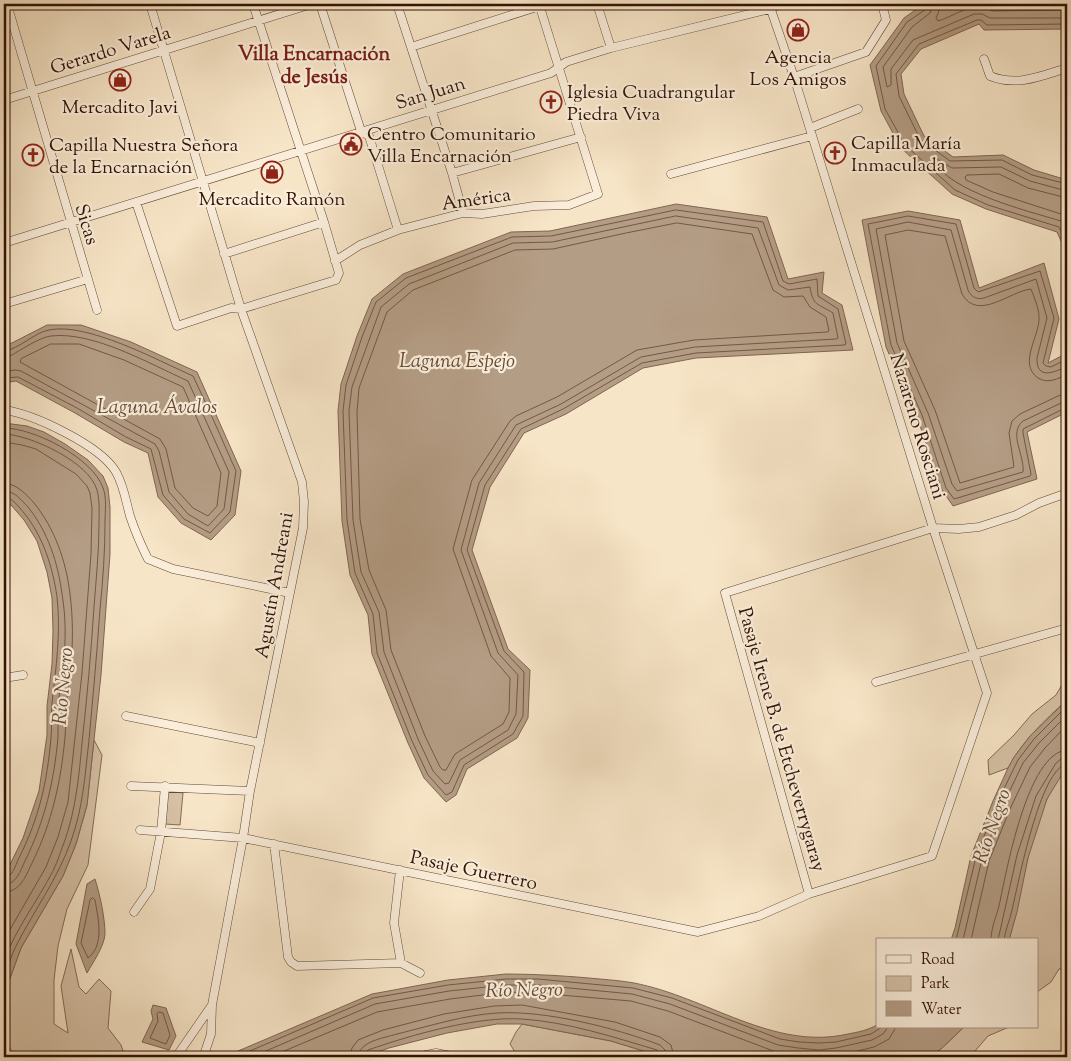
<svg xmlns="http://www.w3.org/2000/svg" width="1071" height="1061" font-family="'Sorts Mill Goudy',serif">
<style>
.green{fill:#d6c1a6;stroke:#846a55}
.water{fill:#b49d85;stroke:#806551}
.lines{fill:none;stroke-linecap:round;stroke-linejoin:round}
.shore{stroke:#735844;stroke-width:1}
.minor-casing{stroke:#634735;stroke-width:9}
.minor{stroke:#faeedb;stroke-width:8}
.labels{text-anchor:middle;stroke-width:4.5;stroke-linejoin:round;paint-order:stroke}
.street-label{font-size:19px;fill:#321204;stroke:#faeedb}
.poi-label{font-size:19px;fill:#321204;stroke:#faeedb;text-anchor:start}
.neighbourhood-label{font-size:20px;font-weight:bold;fill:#7a1f14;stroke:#faeedb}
.water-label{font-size:20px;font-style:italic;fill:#664a38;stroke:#faeedb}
</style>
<rect width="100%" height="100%" fill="#f7e5c7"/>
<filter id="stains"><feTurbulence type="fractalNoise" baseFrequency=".004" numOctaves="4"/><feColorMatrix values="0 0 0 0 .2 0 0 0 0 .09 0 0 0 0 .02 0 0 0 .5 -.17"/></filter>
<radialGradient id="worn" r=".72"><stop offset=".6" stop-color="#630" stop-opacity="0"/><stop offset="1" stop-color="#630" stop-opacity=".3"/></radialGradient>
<path class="green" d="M 1067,670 L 1067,700 C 1045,720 1022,741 1008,768 L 989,775 L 988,760 L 1014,735 L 1032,714 L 1056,695 L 1063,683 L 1063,673 Z
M 94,740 L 102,755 L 88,865 L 67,909 L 58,946 L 54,980 L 54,1024 L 68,1033 L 61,986 L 71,949 L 79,987 L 86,994 L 99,979 L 111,991 L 108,1028 L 121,1045 L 125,1057 L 14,1057 L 4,1033 L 5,992 L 21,948 L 63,876 L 76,844 L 87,805 Z
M 1067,766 L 1067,969 L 1059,969 L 1051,982 L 1037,992 L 1037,940 L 1009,940 C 1022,893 1027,843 1047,799 C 1052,787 1060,777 1067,766 Z
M 168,791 L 183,793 L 180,825 L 165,824 Z
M 522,1024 L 611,1041 L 663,1057 L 524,1057 L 515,1052 L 510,1044 L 516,1032 Z
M 964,1027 L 1009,1027 L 988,1036 L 970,1057 L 928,1057 L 941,1049 Z"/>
<path class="water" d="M 924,4 L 1067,4 L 1067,29 L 984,30 L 979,24 L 921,49 L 901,74 L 904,94 L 924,136 L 953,157 L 1003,155 L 1034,170 L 1067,180 L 1066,252 L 1057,232 L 986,209 L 952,194 L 901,148 L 881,111 L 870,65 L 904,18 Z
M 676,204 L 767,217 L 788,279 L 824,272 L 822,293 L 842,305 L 853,350 L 696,358 L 643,368 L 566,414 L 524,433 L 490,487 L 472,550 L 508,649 L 530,670 L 528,718 L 517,738 L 467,769 L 456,795 L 446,802 L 424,778 L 408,743 L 372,654 L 368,615 L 350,575 L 342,521 L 338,411 L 341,384 L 357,336 L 372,299 L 403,274 L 511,232 L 550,231 Z
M 908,211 L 960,220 L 979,288 L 1044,263 L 1059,319 L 1048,363 L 1067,353 L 1067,412 L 1027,432 L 1037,479 L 953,506 L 942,490 L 917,417 L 886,347 L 862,220 Z
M 47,325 L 81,325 L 131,342 L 197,372 L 241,471 L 235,515 L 211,540 L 181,523 L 158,497 L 148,453 L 124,442 L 75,413 L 16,381 L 4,383 L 4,347 Z
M 4,423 L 27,426 L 44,432 L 65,444 L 88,460 L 103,476 L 108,488 L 110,507 L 110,554 L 101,675 L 87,805 L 76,844 L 63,876 L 21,948 L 5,992 L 4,999 L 4,877 L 23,838 L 39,791 L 47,735 L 47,706 L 52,664 L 53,631 L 52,598 L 47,572 L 37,541 L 24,520 L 12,506 L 4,501 Z
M 1067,700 L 1067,766 L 1047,799 L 1028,858 L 1017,912 L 1009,940 L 951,940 L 955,928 L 971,856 L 993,801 L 1008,768 L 1014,757 L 1030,736 Z
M 95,879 C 100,895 105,918 105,934 C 104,947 93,962 87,973 L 76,944 L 87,884 Z
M 506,974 C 537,974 569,976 600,979 C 611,980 623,981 634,983 C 707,997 773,1051 848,1034 C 859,1032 868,1030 877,1025 L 877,1027 L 964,1027 L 941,1049 L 928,1057 L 663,1057 L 611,1041 L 522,1024 L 497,1024 L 447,1033 L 389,1048 L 363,1057 L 224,1057 L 372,994 L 448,980 Z
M 153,1005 L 166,1008 L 176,1036 L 169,1050 L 142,1042 L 153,1019 L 151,1011 Z"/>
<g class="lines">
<path class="shore" d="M 927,4 L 925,10 L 907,22 L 876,66 L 885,109 L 905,145 L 955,190 L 988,205 L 1059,227 L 1067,242
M 933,4 L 930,13 L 912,27 L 883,67 L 887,87 L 891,85 L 891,69 L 913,40 L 974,14 L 982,14 L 990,18 L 1067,18
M 940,4 L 939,11 L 936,18 L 938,21 C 957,15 974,0 992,11 L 1067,10
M 1067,24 L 987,25 L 981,20 L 977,20 L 919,44 L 896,74 L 899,96 L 920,139 L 950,161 L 1002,160 L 1032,175 L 1067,184
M 1067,191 L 1030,181 L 1001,167 L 952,168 L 937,159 L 934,161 C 950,192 1028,211 1061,221 L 1067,227
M 1067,198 L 1028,188 L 999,174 L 967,175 L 965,177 L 966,180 L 993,192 L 1067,216
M 676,210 L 763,222 L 783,281 L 789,284 L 817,279 L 818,296 L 838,309 L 846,344 L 844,345 L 696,353 L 642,363 L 563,409 L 521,429 L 485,485 L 467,550 L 504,651 L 524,672 L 523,716 L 513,734 L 464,765 L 452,792 L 446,795 L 428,775 L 412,741 L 377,653 L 373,614 L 355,573 L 347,520 L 343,411 L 346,385 L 362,337 L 376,302 L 406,278 L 512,237 L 551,236 Z
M 676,216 L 758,228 L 779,285 L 788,290 L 810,287 C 813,306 817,303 833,313 L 838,338 L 836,339 L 695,347 L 641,357 L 561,404 L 516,425 L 479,483 L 461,550 L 498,653 L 518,675 L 516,714 L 508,730 L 460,760 L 449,783 L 445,784 L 433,771 L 418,739 L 384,652 L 379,612 L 361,572 L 353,520 L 349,411 L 352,387 L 381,307 L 409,284 L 513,243 L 552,242 Z
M 677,223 L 752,234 L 773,290 L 784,297 L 803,296 L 810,307 L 826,317 L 829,331 L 827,332 L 694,340 L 637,350 L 557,397 L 516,416 L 510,421 L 472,480 L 453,549 L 491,656 L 510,678 L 509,712 L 503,724 L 455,754 L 446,770 L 443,770 L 440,767 L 425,736 L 391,650 L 386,610 L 369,570 L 360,519 L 357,412 L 359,388 L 387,312 L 413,290 L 515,250 L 553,249 L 626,233 Z
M 51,344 L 79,344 L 124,360 L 183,387 L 221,473 L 217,506 L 208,516 L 193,508 L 175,488 L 166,449 L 160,439 L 20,362 L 21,359 Z
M 4,351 C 20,349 33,333 49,330 C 87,322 157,360 193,376 L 209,410 L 236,471 L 230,512 L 210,533 L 184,519 L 163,495 L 151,449 L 126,437 L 77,408 L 18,377 L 4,378
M 4,357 L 10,356 C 21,350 40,337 51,336 C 93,331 150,364 188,381 L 229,472 L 224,509 L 208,526 L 188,514 L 169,492 L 159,451 L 155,444 L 21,371 L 15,370 L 4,372
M 1067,359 L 1051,367 L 1046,366 L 1043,363 L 1054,318 L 1040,271 L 978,292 L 974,288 L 956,224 L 908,216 L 868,224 L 891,345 L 922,415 L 946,488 L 954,499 L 1030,476 L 1031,474 L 1023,433 L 1023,429 L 1063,409 L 1067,408
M 1067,366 C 1056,372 1036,381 1037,358 L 1047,318 L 1036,279 L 984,298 C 977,300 971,297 968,290 L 951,230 L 908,222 L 876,229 L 897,343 L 928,413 L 952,484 L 957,491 L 1023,472 C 1025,456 1008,433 1023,421 L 1061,403 L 1067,402
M 1067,374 C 1058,379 1048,384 1038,378 C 1018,364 1039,337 1039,319 C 1040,311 1034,297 1031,289 C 1010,291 978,322 962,294 L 945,236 L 908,230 L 885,235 L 904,341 L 935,410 L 960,483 L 1014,467 L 1009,433 L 1012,421 L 1020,414 L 1058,396 L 1067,394
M 4,428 C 34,428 93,458 103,488 C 107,498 105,511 105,522 C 105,551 103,580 100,609 C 97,653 93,696 89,740 C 85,775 83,808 71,841 C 58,878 35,909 17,944 C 11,955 8,968 4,979
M 4,434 C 31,435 89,462 97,490 C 100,501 99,514 99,524 C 99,552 96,580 94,607 C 91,653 87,698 82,743 C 79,776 76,808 65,840 C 61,850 58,861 53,871 C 37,902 16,928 4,961
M 4,442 L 22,445 L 36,449 L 76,474 L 87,486 L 90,493 L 92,508 L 91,554 L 82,673 L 68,802 L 58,837 L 46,867 L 4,940
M 4,483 C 17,484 26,494 34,503 C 55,529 66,561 70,594 C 73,617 73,642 71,666 C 70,680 67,693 66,707 C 65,717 66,727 65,737 C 61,781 52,822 33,861 C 26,875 21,892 4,892
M 4,491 C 15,491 21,500 28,507 C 48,532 58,563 62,594 C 66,617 66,643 63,666 C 62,680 59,693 58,707 C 58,717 58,727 58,737 C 54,782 45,820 25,861 C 20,871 17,884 4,885
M 4,497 C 13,498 18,506 24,513 C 43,536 53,568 57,597 C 61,633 56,668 52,703 C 51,715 52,726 51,738 C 47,783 39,818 19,858 C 15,866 13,877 4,878
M 93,898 L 95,900 C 98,918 105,945 88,958 L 81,943 L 90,900 Z
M 956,940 L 976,857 L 997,803 L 1018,760 L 1034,739 L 1067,706
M 963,940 L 982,859 L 1003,805 L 1023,763 L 1039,743 L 1067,715
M 971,940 L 989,861 L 1010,809 L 1030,767 L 1045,748 L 1067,725
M 991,940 C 991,928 996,917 999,906 C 1006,874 1027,752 1067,750
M 998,940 L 1017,855 L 1036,796 L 1056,763 L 1061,759 L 1067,758
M 1004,940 C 1005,930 1010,920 1012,910 C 1018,885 1040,767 1067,764
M 159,1012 L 163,1013 L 170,1035 L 166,1044 L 150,1038 L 158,1021 L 157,1014 Z
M 236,1057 L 373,998 L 448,985 L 506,979 L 538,979 L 633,988 L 672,998 L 780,1039 L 799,1042 L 819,1043 L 836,1042 L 871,1034 L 882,1027
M 252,1057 L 375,1004 L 449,991 L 506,985 L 538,985 L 632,994 L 670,1004 L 778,1045 L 798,1048 L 819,1050 L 836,1048 L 872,1040 L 883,1034 L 888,1027
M 270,1057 L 377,1012 L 450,999 L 507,992 L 537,993 L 631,1001 L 668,1011 L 776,1052 L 797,1056 L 819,1057 L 837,1056 L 874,1047 L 889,1039 L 896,1027
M 350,1057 L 352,1048 L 358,1040 L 383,1030 L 444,1014 L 494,1006 L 522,1005 L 615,1022 L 660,1037 L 671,1045 L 674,1057
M 358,1057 C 359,1041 384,1038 397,1034 C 430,1026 464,1015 497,1013 C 545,1010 616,1028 660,1045 L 665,1050 L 666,1057
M 364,1057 L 365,1053 L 368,1050 C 411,1035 477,1016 522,1019 C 568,1022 613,1037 657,1050 L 660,1053 L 660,1057"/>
<g class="minor-casing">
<path id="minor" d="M 7,4 L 97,310
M 150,4 L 241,309 L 302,482 L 304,502 L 303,528 L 250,791 L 243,838 L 212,1005 L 176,1057 L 173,1057
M 320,4 L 361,131 L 369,136 L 398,230
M 397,4 L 452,173 L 463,213
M 597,4 L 611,48
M 411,47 L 540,6
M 984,59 L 990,76 C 1017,87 1041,76 1067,68
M 794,77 L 866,52 L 886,20 L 882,4
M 4,100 L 312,4
M 810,128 L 858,109
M 452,173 L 581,137
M 671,174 L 812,136
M 136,202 L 177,326 L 231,308 L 241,309 L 336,280 L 339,273 L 324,222 L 253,4
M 4,243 L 551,73 L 566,62 L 611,48 L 770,9 L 780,4
M 224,254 L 324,222
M 335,261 L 360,245 L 398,230 L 463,213 L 482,214 L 534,206 L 569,205 L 598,194 L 539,4
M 4,304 L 88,279
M 4,410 C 34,414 101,446 116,472 C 124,486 126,502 130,516 C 135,531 141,545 148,559 L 173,569 L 290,593
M 4,678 L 23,675
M 876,682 L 1067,628
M 126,716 L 260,743
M 131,786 L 250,791
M 140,830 L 243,838 L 698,932 L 759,916 L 809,894 L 932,856 L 987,693 L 933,528 L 794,77 L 769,4
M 274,844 L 288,957 L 291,962 L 297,966 L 401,963 L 420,973
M 400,870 L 394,923 L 401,963
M 809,894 L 725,593 L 933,528 L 959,529 L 979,527 L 1016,515 L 1039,503 L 1067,493
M 134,912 L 150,889 L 161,832 L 165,786
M 204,1055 L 211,1034 L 212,1005
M 416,1057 L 436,1053 L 456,1057"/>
</g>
<use href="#minor" class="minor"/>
</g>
<defs>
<g id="shop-ring" transform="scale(1.125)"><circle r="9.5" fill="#faeedb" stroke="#8f2418" stroke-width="1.5"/><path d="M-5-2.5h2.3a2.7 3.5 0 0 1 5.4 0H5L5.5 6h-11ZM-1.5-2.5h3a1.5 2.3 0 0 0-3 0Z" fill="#8f2418"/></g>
<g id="church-ring" transform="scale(1.125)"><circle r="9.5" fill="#faeedb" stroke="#8f2418" stroke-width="1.5"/><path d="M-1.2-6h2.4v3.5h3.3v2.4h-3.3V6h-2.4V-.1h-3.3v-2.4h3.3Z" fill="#8f2418"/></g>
<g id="civic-ring" transform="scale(1.125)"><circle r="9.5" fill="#faeedb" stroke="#8f2418" stroke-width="1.5"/><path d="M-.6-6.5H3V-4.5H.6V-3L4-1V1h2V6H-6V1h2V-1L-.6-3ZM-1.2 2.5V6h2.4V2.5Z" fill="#8f2418"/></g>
</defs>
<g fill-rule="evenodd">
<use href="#shop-ring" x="798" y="30"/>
<use href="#shop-ring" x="120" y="80"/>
<use href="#church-ring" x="551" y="102"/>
<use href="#civic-ring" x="351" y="144"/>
<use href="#church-ring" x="835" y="153"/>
<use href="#church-ring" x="33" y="155"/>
<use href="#shop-ring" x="272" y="172"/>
</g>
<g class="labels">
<g class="street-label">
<text transform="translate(110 49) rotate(-17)" y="7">Gerardo Varela</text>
<text transform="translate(430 92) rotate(-17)" y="7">San Juan</text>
<text transform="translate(476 198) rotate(-8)" y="7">América</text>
<text transform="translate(88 224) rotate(73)" y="7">Sicas</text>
<text transform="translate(919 426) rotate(73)" y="7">Nazareno Rosciani</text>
<text transform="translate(273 585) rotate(-80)" y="7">Agustín Andreani</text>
<text transform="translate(783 739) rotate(74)" y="7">Pasaje Irene B. de Etcheverrygaray</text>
<text transform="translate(474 869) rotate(12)" y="7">Pasaje Guerrero</text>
</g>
<g class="poi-label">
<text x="798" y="63" text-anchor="middle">Agencia<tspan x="798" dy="22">Los Amigos</tspan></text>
<text x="567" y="98">Iglesia Cuadrangular<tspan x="567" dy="22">Piedra Viva</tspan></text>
<text x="120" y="113" text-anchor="middle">Mercadito Javi</text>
<text x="367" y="140">Centro Comunitario<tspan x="367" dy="22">Villa Encarnación</tspan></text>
<text x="851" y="149">Capilla María<tspan x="851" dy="22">Inmaculada</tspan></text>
<text x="49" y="151">Capilla Nuestra Señora<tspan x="49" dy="22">de la Encarnación</tspan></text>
<text x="272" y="205" text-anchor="middle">Mercadito Ramón</text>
</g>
<g class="neighbourhood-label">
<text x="314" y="60">Villa Encarnación<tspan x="314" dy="23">de Jesús</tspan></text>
</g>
<g class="water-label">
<text x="457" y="367">Laguna Espejo</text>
<text x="157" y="413">Laguna Ávalos</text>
<text transform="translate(62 686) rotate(-85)" y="7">Río Negro</text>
<text transform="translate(991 826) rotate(-71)" y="7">Río Negro</text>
<text transform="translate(524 989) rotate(-1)" y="7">Río Negro</text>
</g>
</g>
<rect width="1071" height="1061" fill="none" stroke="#f7e5c7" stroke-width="20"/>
<rect x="5" y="5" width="1061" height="1051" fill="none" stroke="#321204" stroke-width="2.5"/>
<rect x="10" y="10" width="1051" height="1041" fill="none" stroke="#321204"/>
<rect x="876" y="938" width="162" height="90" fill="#faeedb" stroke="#aa9685"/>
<rect x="886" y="955" width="25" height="8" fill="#faeedb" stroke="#aa9685"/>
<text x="921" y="964" font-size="15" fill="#321204">Road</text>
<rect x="886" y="976" width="25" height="15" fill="#d6c1a6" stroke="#aa9685"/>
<text x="921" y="988" font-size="15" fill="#321204">Park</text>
<rect x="886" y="1001" width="25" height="15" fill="#b49d85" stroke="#aa9685"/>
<text x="921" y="1014" font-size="15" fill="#321204">Water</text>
<rect width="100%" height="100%" filter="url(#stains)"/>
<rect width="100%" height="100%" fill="url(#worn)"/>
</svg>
